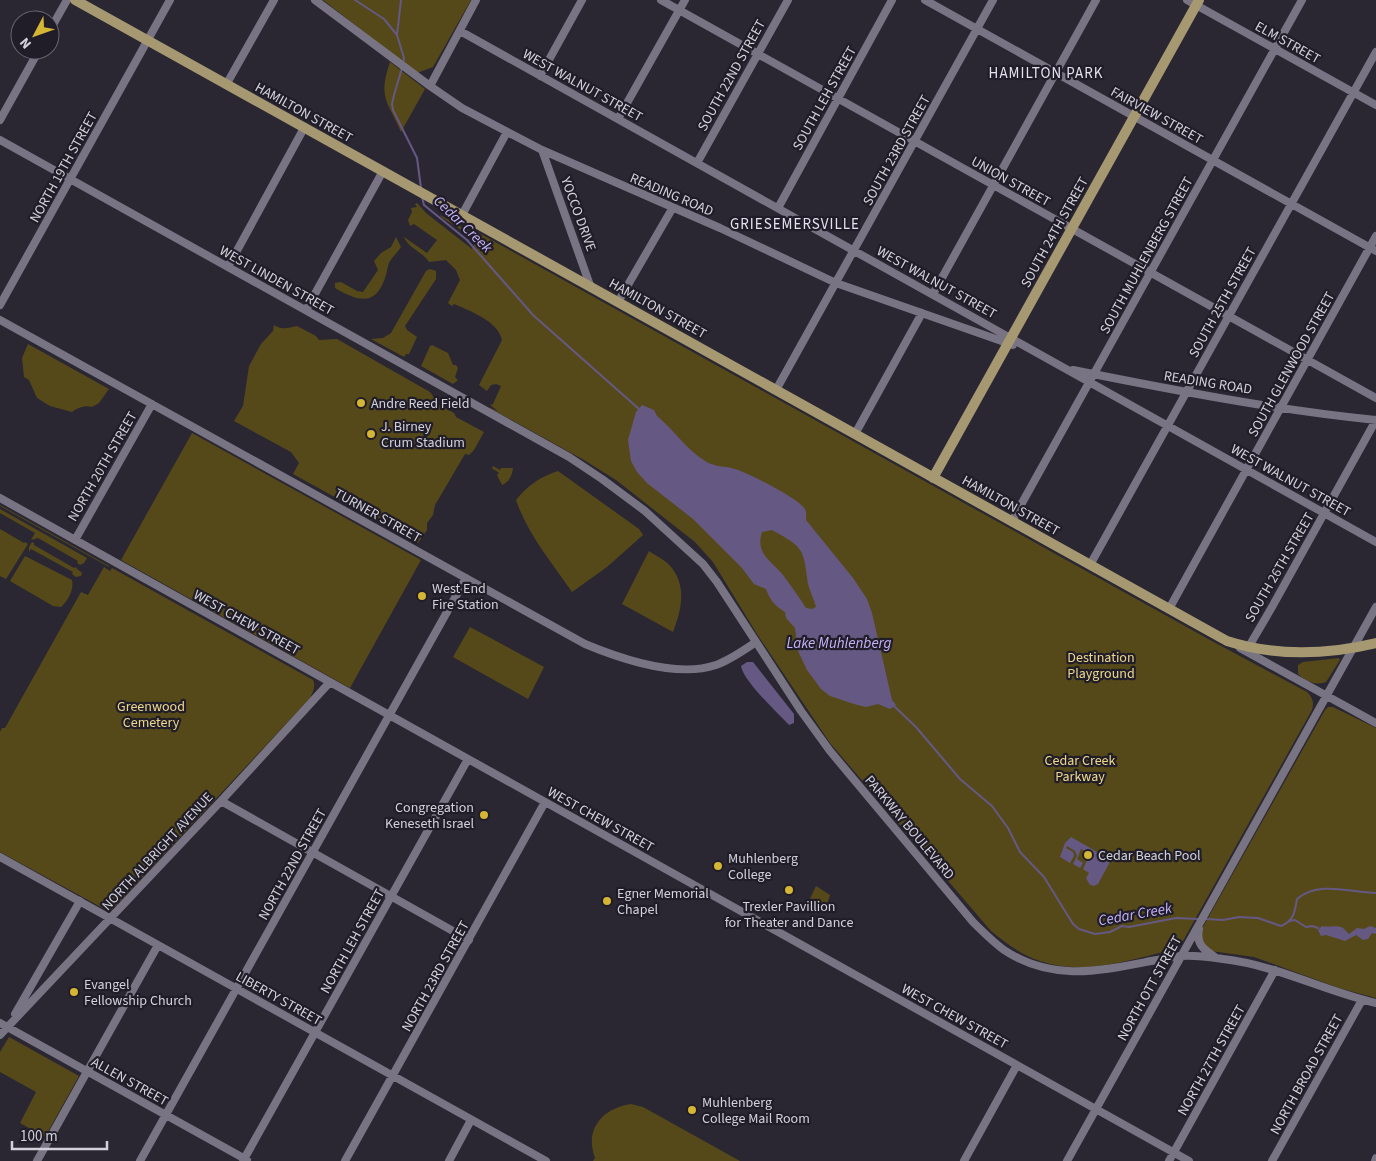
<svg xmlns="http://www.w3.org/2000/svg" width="1376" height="1161" font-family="'Source Sans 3',sans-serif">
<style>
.green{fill:#55491a}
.water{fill:#655984;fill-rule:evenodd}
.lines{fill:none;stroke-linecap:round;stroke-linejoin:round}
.stream{stroke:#655984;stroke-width:2}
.minor{stroke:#787483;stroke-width:8}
.major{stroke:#a69871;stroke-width:10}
.poi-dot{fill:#d5b534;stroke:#201d29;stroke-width:2}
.labels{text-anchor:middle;stroke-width:4.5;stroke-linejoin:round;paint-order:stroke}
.street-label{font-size:14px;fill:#d3d2da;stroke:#201d29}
.poi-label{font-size:14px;fill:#d3d2da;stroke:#201d29;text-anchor:start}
.park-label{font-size:14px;fill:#eed88c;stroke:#201d29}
.neighbourhood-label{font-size:15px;letter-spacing:1px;fill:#e4e1f1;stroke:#201d29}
.water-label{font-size:15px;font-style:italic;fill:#c6b3f8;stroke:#201d29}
</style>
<rect width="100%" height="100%" fill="#2a2733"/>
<path class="green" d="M 323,0 L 471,0 L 433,67 L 417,73 Z
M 390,62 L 425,89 L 401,132 C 387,100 378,98 390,62 Z
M 417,203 L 426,213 L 472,249 L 476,242 L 463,231 L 441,217 L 440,215 L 479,237 L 480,235 L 461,223 L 1210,640 L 1307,692 C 1313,698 1314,702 1312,710 L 1179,948 C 1136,958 1085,977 1040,961 C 1021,955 1006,943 991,931 L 830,743 L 757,634 L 713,562 L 695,542 L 616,480 L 584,460 L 488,407 L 498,411 L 490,405 L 493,404 L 501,386 L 496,384 L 491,385 L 487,391 L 479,385 L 502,340 C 498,321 470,311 454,304 L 452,306 L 448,303 L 460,280 L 456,270 L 446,260 L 429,262 C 423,252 408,248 404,237 L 427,253 L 437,240 L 414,224 L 410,226 L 408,220 L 412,212 L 411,208 L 417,207 L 415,204 Z
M 396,237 L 401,247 C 398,252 392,257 389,263 C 387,268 387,273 385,278 C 375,308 356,300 335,288 L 335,283 L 341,282 L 357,291 L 363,292 L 378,270 L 374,261 L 381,253 L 391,247 Z
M 430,269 L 436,271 L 436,279 L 405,326 L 407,330 L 417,337 L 409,354 L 406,354 L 404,357 L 371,339 L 383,338 L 391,333 L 426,271 Z
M 274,325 C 281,330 289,328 297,326 L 316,336 L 319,340 L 337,339 L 430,392 L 439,405 L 454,413 L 456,417 L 484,432 L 474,450 L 469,455 L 465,454 L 435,505 L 433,515 L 427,523 L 427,530 L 418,543 L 293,474 L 299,463 L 291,452 L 234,421 L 243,406 L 249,366 L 261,344 L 273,331 Z
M 28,344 L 109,389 L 99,403 L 92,407 C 85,405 77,408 72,412 L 50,406 L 37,398 L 29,380 L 24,377 L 22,358 Z
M 432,345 L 448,353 L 453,365 L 456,365 L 458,368 L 455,377 L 458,380 L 453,384 L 421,366 L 430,346 Z
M 192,433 L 421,560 L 350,688 L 121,560 Z
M 493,466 L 500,470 L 501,468 L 513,468 C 512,476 509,482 502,485 L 497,475 L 499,473 L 495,470 L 492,469 Z
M 558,471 L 639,529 L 643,535 L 607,567 L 572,592 C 552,563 527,533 516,500 C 528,485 540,477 558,471 Z
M 0,505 L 109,566 L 109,567 L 0,506 Z
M 0,509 L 87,558 L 84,563 L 80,565 L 77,563 L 78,561 L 38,538 L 31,540 L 35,533 L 0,513 Z
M 0,529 L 24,543 L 25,542 L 28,544 L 6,579 L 0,576 Z
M 32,542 L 34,543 L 34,545 L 74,568 L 75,567 L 82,573 L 81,576 L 76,577 L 72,574 L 73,572 L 31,549 L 29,552 L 29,547 Z
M 649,551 C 656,556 667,561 672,568 C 687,588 681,611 673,632 L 622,604 Z
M 25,556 L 72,580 C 74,591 68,600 61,607 L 53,606 L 10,581 Z
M 104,567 L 110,571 L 112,568 L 313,680 C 316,686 313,692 310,698 L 110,912 L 0,852 L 0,732 L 2,728 L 5,728 L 81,592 L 88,595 Z
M 470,627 L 544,667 L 528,699 L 453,657 Z
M 1339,658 L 1340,660 L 1326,682 C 1315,686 1306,681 1298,674 L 1298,665 L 1303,662 Z
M 1328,707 L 1333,707 L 1376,728 L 1376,998 L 1339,988 L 1254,957 L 1211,951 L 1202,944 L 1200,932 L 1325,710 Z
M 816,886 L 830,895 L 827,905 L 823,909 L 815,906 L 814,908 L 806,907 Z
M 9,1037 L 79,1076 L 45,1137 L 20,1123 L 36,1092 L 0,1072 L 0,1052 Z
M 631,1104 L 643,1107 L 740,1161 L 593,1161 L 595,1158 C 584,1129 603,1108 631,1104 Z"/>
<path class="water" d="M 642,405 L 654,410 L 657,416 C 674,430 686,449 705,461 C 714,467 725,466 735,469 C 748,473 798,498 805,509 C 807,513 806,516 806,520 L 853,578 L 867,599 L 872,613 L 892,700 L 896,705 L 890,709 L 878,704 L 866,707 L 854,704 L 830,696 L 821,689 L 807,670 L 798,651 L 795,628 L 786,618 L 785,612 C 775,606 770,600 766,589 L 754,584 L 742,568 L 693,519 L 647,483 L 637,472 L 631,461 L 628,440 L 636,412 ZM 772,530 C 805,548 803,549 808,584 C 810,592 814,599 816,607 L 812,609 L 806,608 C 799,597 791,586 783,575 C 771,560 755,554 762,532 Z
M 747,662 L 753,662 L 794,714 L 794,723 L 789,725 C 777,712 744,682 741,666 Z
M 1071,837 L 1111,860 L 1098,884 L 1094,886 L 1090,885 L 1086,878 L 1089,873 L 1083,869 L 1090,854 L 1081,849 L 1077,859 L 1083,863 L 1080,868 L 1073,864 L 1077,856 L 1075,851 L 1067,846 L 1066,848 L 1073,852 L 1074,856 L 1070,863 L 1060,857 L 1065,843 Z
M 1322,926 C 1328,928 1337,924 1343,928 C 1345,930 1347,932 1349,934 L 1357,928 L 1364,929 L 1370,926 L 1376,928 L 1376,934 L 1372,933 L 1368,939 L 1363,940 L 1356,935 L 1345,941 L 1326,935 L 1321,936 L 1318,930 Z"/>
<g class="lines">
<path class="stream" d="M 355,0 L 384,19 L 397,35
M 401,0 L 397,35 L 404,58 L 403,63
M 402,68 L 394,95 L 392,104 L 393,110 L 417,158 L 421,188
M 422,197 L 424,205 L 467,240 L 533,315 L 639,409
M 894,706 L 916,727 L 960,779 L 992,806 L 1008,828 L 1020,852 L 1044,877 L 1073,924 L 1079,929 L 1095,934 L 1110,932 L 1122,926 L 1129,927 L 1176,918 L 1198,919
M 1206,919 L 1223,920 L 1239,917 L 1258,918 L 1281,926 C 1294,921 1295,911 1297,899 C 1320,880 1350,893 1376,893
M 1289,921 L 1295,920 L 1306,927 L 1312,926 L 1318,928"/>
<path class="minor" d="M 315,0 L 430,86 L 462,108 L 542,150 L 720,228 L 836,283 L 1013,345
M 661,0 L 1376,398
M 925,0 L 1376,251
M 1187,0 L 1376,105
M 50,30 L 67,0
M 460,31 L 1376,542
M 540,76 L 582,0
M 226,85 L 274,0
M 430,86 L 476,0
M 618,119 L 685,0
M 0,120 L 39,50
M 0,140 L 569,457 L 602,479 L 645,511 L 703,564 L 717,582 L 801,711 L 830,751 L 973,922 C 983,932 993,942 1004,950 C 1052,982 1099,971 1151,961 C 1161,960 1171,957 1181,956 C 1195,955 1209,957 1223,959 C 1276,965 1324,991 1376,1003
M 542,150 L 591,288
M 697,163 L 788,0
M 778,208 L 892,0
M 462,215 L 507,132
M 228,267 L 304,128
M 933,294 L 1096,0
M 618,302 L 672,209
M 0,305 L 170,0
M 306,310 L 383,171
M 0,320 L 585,644 C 621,659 677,678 716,665 C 730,660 744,650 756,642
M 1073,370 C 1173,390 1275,410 1376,420
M 776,390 L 993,0
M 855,434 L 922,313
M 0,498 L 1189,1161
M 1012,521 L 1302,0
M 75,540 L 152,404
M 1090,565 L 1376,52
M 1169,609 L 1376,236
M 1240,648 L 1376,723
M 1248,648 L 1272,607 L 1376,420
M 221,801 L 469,940
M 0,857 L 546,1161
M 1199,929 C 1196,944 1203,949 1215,957
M 15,1014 L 80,901
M 0,1023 L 247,1160
M 0,1035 L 221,801 L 330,682
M 37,1161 L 158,945
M 140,1161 L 466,578
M 243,1161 L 468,759
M 345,1161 L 545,802
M 449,1161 L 471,1120
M 964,1161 L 1017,1065
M 1067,1161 L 1376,607
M 1169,1161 L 1275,970
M 1272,1161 L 1362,1000
M 1375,1161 L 1376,1158"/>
<path class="major" d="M 75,0 L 1227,641 C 1277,657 1326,655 1376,643
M 933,478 L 1199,0"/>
</g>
<g class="poi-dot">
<circle cx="361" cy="403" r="5"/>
<circle cx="371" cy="434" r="5"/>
<circle cx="422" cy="596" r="5"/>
<circle cx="484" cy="815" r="5"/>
<circle cx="1088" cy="855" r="5"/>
<circle cx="718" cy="866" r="5"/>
<circle cx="789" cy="890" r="5"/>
<circle cx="607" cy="901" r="5"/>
<circle cx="74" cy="992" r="5"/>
<circle cx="692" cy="1110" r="5"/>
</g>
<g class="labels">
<g class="street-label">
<text transform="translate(1288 42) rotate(29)" y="5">ELM STREET</text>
<text transform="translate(731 75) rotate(-61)" y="5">SOUTH 22ND STREET</text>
<text transform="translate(583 85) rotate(29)" y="5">WEST WALNUT STREET</text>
<text transform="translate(824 98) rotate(-61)" y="5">SOUTH LEH STREET</text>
<text transform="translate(304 112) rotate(29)" y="5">HAMILTON STREET</text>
<text transform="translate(1157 115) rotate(29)" y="5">FAIRVIEW STREET</text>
<text transform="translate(896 150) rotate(-61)" y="5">SOUTH 23RD STREET</text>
<text transform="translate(63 167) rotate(-61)" y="5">NORTH 19TH STREET</text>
<text transform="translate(1011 181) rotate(29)" y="5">UNION STREET</text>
<text transform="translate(672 194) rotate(23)" y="5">READING ROAD</text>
<text transform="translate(579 214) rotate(70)" y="5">YOCCO DRIVE</text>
<text transform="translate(1054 232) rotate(-61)" y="5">SOUTH 24TH STREET</text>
<text transform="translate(1146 255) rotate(-61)" y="5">SOUTH MUHLENBERG STREET</text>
<text transform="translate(277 280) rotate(29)" y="5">WEST LINDEN STREET</text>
<text transform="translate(937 282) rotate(29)" y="5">WEST WALNUT STREET</text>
<text transform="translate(1222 302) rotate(-61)" y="5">SOUTH 25TH STREET</text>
<text transform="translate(658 308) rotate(29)" y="5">HAMILTON STREET</text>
<text transform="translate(1291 364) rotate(-61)" y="5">SOUTH GLENWOOD STREET</text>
<text transform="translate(1208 382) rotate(9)" y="5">READING ROAD</text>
<text transform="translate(102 466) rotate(-60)" y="5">NORTH 20TH STREET</text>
<text transform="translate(1291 480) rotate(29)" y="5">WEST WALNUT STREET</text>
<text transform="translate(1011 505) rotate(29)" y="5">HAMILTON STREET</text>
<text transform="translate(378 515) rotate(29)" y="5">TURNER STREET</text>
<text transform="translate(1279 567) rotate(-60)" y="5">SOUTH 26TH STREET</text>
<text transform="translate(247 622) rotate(29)" y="5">WEST CHEW STREET</text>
<text transform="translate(601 819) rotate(29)" y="5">WEST CHEW STREET</text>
<text transform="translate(910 827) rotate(50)" y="5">PARKWAY BOULEVARD</text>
<text transform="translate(157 851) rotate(-47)" y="5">NORTH ALBRIGHT AVENUE</text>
<text transform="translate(292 864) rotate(-61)" y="5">NORTH 22ND STREET</text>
<text transform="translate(352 941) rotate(-61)" y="5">NORTH LEH STREET</text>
<text transform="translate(435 976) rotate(-61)" y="5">NORTH 23RD STREET</text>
<text transform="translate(1149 988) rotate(-61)" y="5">NORTH OTT STREET</text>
<text transform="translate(279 998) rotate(29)" y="5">LIBERTY STREET</text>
<text transform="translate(955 1016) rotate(29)" y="5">WEST CHEW STREET</text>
<text transform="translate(1211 1060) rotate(-61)" y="5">NORTH 27TH STREET</text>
<text transform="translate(1306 1074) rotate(-61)" y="5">NORTH BROAD STREET</text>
<text transform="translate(130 1081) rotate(29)" y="5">ALLEN STREET</text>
</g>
<g class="poi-label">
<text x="371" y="408">Andre Reed Field</text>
<text x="381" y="431">J. Birney<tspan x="381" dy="16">Crum Stadium</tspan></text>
<text x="432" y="593">West End<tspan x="432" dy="16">Fire Station</tspan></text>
<text x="474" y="812" text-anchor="end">Congregation<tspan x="474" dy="16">Keneseth Israel</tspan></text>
<text x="1098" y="860">Cedar Beach Pool</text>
<text x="728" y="863">Muhlenberg<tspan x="728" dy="16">College</tspan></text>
<text x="617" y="898">Egner Memorial<tspan x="617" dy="16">Chapel</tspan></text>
<text x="789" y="911" text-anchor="middle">Trexler Pavillion<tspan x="789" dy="16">for Theater and Dance</tspan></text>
<text x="84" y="989">Evangel<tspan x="84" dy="16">Fellowship Church</tspan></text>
<text x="702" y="1107">Muhlenberg<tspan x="702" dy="16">College Mail Room</tspan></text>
</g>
<g class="park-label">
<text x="1101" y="662">Destination<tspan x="1101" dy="16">Playground</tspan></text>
<text x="151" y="711">Greenwood<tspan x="151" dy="16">Cemetery</tspan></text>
<text x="1080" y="765">Cedar Creek<tspan x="1080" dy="16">Parkway</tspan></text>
</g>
<g class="neighbourhood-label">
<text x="1046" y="78">HAMILTON PARK</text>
<text x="795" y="229">GRIESEMERSVILLE</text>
</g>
<g class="water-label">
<text transform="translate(463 224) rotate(44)" y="5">Cedar Creek</text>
<text x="839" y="648">Lake Muhlenberg</text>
<text transform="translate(1135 914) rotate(-10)" y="5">Cedar Creek</text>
</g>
</g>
<g transform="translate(35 35) rotate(229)"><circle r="24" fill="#201d29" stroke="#686570"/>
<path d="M0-4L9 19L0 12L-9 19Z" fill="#d5b534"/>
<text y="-8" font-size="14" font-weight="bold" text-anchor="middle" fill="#d3d2da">N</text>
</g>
<path d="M12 1141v8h95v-8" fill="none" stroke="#d3d2da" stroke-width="2.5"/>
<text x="20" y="1141" font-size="15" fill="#d3d2da" stroke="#201d29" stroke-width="4" paint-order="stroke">100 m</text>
</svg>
